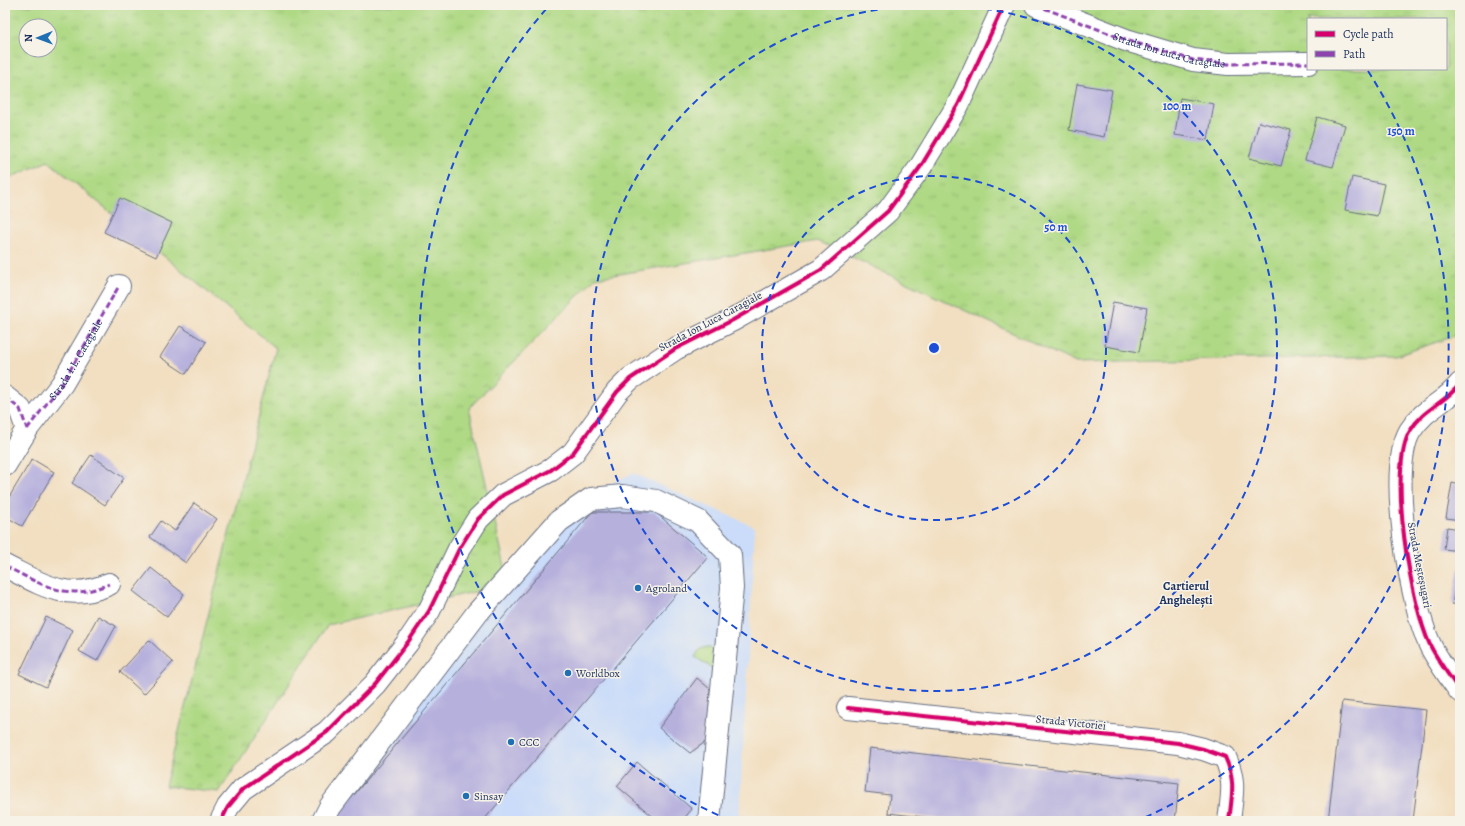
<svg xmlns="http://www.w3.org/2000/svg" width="1465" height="826" font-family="Alegreya,serif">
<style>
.built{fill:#cadcf9}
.grass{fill:url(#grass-tufts);stroke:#658471;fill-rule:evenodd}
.building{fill:#b6b0dd}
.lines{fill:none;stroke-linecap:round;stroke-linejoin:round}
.minor-casing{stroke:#666d81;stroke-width:24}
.minor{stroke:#fff;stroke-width:22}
.quiet{stroke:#8e44ad;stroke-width:3;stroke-dasharray:6 3;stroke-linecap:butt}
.cycleway-casing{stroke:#f7f3e8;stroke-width:6}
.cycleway{stroke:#d6006c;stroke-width:4}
.ring{fill:none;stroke:#1d4ed8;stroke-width:2;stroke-dasharray:7 5}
.poi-dot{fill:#1f6fb2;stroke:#f7f3e8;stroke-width:1.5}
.labels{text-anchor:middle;stroke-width:3;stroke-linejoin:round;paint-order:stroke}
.street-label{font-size:11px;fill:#1b2f5e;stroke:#f7f3e8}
.poi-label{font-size:11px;fill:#1b2f5e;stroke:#f7f3e8;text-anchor:start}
.neighbourhood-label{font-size:12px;font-weight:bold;fill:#1b2f5e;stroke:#f7f3e8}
.centre{fill:#1d4ed8;stroke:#f7f3e8;stroke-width:2}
.ring-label{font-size:12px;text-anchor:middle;font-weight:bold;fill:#1d4ed8;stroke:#f7f3e8;stroke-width:3;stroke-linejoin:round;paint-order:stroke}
</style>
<defs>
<pattern id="grass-tufts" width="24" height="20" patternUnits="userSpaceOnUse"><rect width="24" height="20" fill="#afd984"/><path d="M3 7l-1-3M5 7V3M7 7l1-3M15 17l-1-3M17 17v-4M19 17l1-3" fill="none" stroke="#96bb74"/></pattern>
</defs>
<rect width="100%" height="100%" fill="#f7f3e8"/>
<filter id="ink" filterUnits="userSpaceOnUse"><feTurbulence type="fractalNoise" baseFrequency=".025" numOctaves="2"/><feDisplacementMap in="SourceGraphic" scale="8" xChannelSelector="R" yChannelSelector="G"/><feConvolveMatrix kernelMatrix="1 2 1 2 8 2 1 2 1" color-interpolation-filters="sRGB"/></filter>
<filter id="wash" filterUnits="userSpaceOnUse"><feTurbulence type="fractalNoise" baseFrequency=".012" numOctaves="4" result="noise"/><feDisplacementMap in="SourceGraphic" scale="16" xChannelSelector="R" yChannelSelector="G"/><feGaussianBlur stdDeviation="0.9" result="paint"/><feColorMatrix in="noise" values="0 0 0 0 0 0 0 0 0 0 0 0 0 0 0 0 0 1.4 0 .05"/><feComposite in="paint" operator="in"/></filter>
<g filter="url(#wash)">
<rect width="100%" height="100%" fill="#f2dfc1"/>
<path class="built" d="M 633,473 L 755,527 L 739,821 L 310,821 L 563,506 Z"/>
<path class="grass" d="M 5,5 L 1460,5 L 1460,334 L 1396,356 L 1076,363 L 818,241 L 595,278 L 469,408 L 505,567 L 518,582 L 328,625 L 219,792 L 165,786 L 276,348 L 48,161 L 5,180 ZM 1308,19 L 1446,19 L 1446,69 L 1308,69 ZM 26,26 L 50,26 L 50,50 L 26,50 Z
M 707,647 L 721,652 L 715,670 L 695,657 L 700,649 Z"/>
<g id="blocks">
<path class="building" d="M 1077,84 L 1112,90 L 1104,137 L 1069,130 Z
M 1180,98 L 1214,104 L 1208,140 L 1175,135 Z
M 1317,117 L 1345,125 L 1333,167 L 1305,160 Z
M 1259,122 L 1291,130 L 1281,166 L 1249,158 Z
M 1352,177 L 1384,184 L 1377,216 L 1345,210 Z
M 120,198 L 172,223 L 156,257 L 104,232 Z
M 1113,302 L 1147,308 L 1139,352 L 1105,346 Z
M 180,326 L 206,342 L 186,374 L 160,357 Z
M 91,455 L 124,478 L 105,505 L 72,483 Z
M 32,459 L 54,472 L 22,526 L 5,516 L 5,504 Z
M 1452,483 L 1460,485 L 1460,520 L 1446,518 Z
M 194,503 L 217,519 L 186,563 L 150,537 L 161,521 L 175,531 Z
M 592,512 L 655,512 L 708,557 L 483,821 L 332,821 Z
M 1447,527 L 1460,529 L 1460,551 L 1444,549 Z
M 151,568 L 184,594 L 167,617 L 133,591 Z
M 1459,568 L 1460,568 L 1460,605 L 1452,604 Z
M 98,616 L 116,626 L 97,661 L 79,651 Z
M 46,617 L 73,630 L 46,687 L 19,674 Z
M 149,640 L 173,662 L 144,694 L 120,672 Z
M 697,678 L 710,689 L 708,740 L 690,753 L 659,728 Z
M 1342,701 L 1426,710 L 1413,821 L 1328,821 Z
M 870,748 L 1179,783 L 1175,821 L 958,821 L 888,813 L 890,795 L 865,792 Z
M 637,762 L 692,809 L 682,821 L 658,821 L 617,786 Z"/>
</g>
</g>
<g filter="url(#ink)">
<use href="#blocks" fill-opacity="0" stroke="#666d81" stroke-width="1"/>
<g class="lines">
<g class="minor-casing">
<g id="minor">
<path id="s1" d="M 1036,5 L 1126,40 L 1193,60 L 1228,64 L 1308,63"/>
<path d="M 1460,384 C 1444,404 1424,408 1410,431 C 1387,470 1411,605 1430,645 C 1438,661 1450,677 1460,691"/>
<path d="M 5,397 L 20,409 L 27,429"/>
<path d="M 5,465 L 27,429 L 62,384 L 119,286"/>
<path d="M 5,566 C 41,584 67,603 109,584"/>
<path d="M 848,708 L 1178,743 L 1203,749 L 1225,757 C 1236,781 1232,795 1229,821"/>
<path d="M 221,821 L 228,807 L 243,789 L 327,732 L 375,684 L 408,642 L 429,611 L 459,549 L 478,519 L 503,495 L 551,470 L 573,453 L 617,392 L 630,379 L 675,349 L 733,320 L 821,270 L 888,211 L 921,166 L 958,105 L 1004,5"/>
<path d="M 323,821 L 330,807 L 478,612 L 559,521 L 591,499 L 623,496 L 656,501 L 698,521 L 730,555 L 732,588 L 709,821"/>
</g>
</g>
<use href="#minor" class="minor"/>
<g class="quiet">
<path d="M 1036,5 L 1126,40 L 1193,60 L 1228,64 L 1308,63"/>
<path d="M 5,397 L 20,409 L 27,429"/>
<path id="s2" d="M 27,429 L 62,384 L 119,286"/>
<path d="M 5,566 C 41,584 67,603 109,584"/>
</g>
<g class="cycleway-casing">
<path id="cycleway" d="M 1460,384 C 1444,404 1424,408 1410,431 C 1387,470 1411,605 1430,645 C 1438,661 1450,677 1460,691
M 848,708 L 1178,743 L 1203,749 L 1225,757 C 1236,781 1232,795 1229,821
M 221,821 L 228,807 L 243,789 L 327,732 L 375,684 L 408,642 L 429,611 L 459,549 L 478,519 L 503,495 L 551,470 L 573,453 L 617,392 L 630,379 L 675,349 L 733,320 L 821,270 L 888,211 L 921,166 L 958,105 L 1004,5"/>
</g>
<use href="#cycleway" class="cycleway"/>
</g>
</g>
<g class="ring">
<circle cx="934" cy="348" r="172"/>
<path d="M937 5A343 343 0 1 1 931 5"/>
<path d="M729 820A515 515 0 0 1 548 7M1368 71A515 515 0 0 1 1139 820"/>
</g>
<g class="poi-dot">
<circle cx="638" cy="588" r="4"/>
<circle cx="568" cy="673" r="4"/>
<circle cx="511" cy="742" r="4"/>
<circle cx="466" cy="796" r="4"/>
</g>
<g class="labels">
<g class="street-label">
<text dy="4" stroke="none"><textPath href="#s1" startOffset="141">Strada Ion Luca Caragiale</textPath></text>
<text transform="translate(710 321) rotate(-28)" y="4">Strada Ion Luca Caragiale</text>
<text dy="4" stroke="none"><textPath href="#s2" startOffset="85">Strada I.L. Caragiale</textPath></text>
<text transform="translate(1420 565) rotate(79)" y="4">Strada Meșteșugari</text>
<text transform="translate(1071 722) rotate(6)" y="4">Strada Victoriei</text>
</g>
<g class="poi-label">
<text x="646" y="592">Agroland</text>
<text x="576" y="677">Worldbox</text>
<text x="519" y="746">CCC</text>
<text x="474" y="800">Sinsay</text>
</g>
<g class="neighbourhood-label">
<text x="1186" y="590">Cartierul<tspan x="1186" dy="14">Anghelești</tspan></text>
</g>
</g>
<circle cx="934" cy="348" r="6" class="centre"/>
<g class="ring-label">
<text x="1177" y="110">100 m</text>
<text x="1401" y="135">150 m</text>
<text x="1056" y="231">50 m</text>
</g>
<rect width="1465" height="826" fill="none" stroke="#f7f3e8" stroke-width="20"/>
<rect x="1307" y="18" width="140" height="52" fill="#f7f3e8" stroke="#9fa5b1"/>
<rect x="1315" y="31" width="20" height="6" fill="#d6006c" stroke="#9fa5b1"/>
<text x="1343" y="38" font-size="12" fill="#1b2f5e">Cycle path</text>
<rect x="1315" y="51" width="20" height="6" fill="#8e44ad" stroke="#9fa5b1"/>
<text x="1343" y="58" font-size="12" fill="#1b2f5e">Path</text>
<g transform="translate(38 38) rotate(269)"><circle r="19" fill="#f7f3e8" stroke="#9fa5b1"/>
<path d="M0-3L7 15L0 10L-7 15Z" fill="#1f6fb2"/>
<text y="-6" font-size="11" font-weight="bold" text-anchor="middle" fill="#1b2f5e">N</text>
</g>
</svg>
